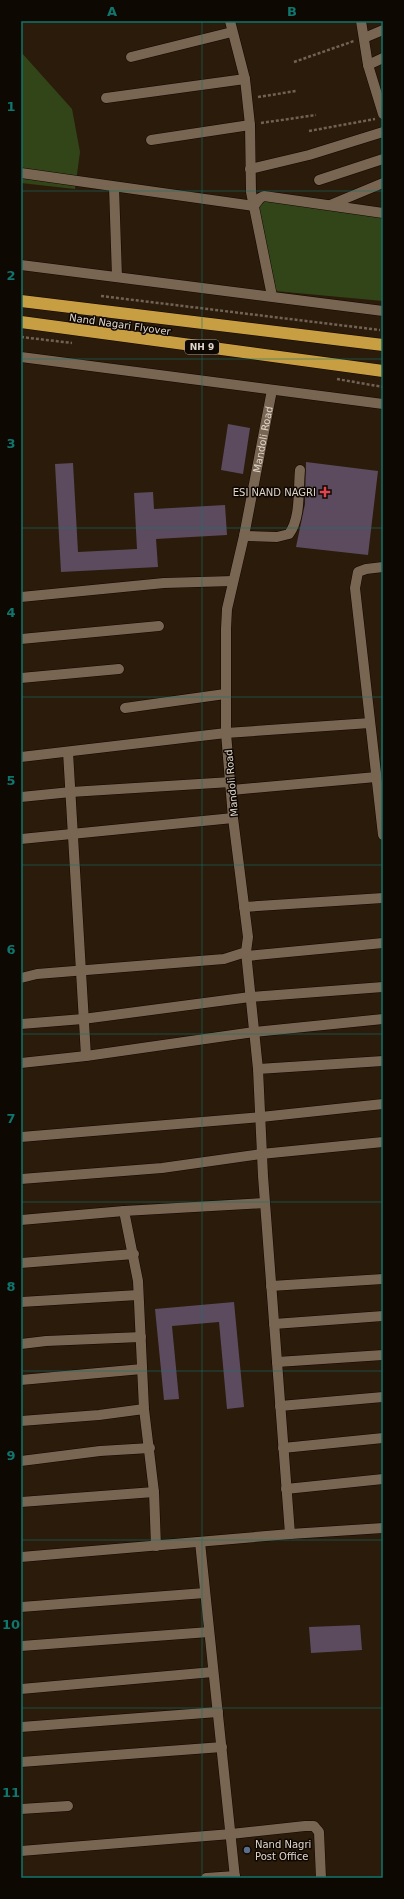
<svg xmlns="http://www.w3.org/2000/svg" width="404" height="1899" font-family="'DejaVu Sans',sans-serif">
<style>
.green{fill:#324519}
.building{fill:#5c4b5e}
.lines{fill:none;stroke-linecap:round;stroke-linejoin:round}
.minor-casing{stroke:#130600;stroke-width:11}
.highway-casing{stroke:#130600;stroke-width:13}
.path{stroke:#706254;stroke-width:2.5;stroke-dasharray:3 2;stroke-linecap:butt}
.minor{stroke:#786552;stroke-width:10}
.highway{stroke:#c89e42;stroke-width:12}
.grid{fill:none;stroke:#0f766e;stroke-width:1;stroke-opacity:0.55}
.health-dot{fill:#e0444e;stroke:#0e0803;stroke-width:1.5}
.service-dot{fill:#5c6f8a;stroke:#0e0803;stroke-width:1.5}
.labels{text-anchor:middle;stroke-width:3;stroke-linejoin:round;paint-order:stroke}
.shield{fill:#0e0803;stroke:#a1988f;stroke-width:1}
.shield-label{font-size:9px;font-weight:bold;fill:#e0d5cb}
.street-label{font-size:10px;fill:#e0d5cb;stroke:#0e0803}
.poi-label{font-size:10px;fill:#e0d5cb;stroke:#0e0803;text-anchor:end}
.neatline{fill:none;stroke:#0f766e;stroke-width:1.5}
.grid-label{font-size:13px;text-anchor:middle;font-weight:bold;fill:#0f766e}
</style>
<rect width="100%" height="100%" fill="#2b1b0a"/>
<path class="green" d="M 21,52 L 72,109 L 80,152 L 75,189 L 21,183 Z
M 267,199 L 383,218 L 383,301 L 275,291 L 257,207 Z"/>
<path class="building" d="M 228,424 L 250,428 L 243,474 L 221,470 Z
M 306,462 L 378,471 L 368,555 L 296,547 L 305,504 Z
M 73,463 L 78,552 L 137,549 L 134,493 L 153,492 L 154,509 L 225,505 L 227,535 L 156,539 L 158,567 L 61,572 L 55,464 Z
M 234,1302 L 244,1407 L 227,1409 L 219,1322 L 172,1326 L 179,1399 L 164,1400 L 155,1309 Z
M 360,1625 L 362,1650 L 311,1653 L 309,1627 Z"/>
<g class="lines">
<g class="minor-casing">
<g id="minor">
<path d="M 230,21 L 245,79 L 250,125 L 251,192 L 272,296"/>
<path d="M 361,21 L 368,65 L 383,114"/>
<path d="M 364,38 L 383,30"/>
<path d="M 131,57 L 232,32"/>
<path d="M 368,65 L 383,58"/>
<path d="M 106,98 L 245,79"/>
<path d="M 151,140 L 250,125"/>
<path d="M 250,169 L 309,155 L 383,132"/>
<path d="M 21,173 L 254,206"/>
<path d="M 319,180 L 383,159"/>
<path d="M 114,187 L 117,277"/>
<path d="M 330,205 L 383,183"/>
<path d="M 254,206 L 260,198 L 264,196 L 383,213"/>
<path d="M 21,265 L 383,311"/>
<path d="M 21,357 L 383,404"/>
<path d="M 244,536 L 277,537 L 289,534 C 301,518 298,490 300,470"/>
<path d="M 383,567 L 366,569 L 358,572 L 355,588 L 383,835"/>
<path d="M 21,597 L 164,583 L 233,581"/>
<path d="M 21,639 L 159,626"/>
<path d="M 21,678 L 119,669"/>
<path d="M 125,708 L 225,694"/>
<path d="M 68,752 L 86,1056"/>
<path d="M 21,757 L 226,733 L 370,723"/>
<path d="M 232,790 L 376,777"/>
<path d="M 21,797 L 71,792 L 231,782"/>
<path d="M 21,839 L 233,818"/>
<path d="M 244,907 L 383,898"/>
<path d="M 246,952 L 258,1069 L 263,1176 L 290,1534"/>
<path d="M 247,956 L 383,943"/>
<path id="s1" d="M 21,978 L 37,974 L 224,959 L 246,952 L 248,937 L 233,818 L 226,733 L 226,629 L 227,609 L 244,536 L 272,390"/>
<path d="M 21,1024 L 83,1019 L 250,997 L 383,987"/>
<path d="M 21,1063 L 86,1056 L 254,1032 L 383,1019"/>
<path d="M 258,1069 L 383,1061"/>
<path d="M 21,1137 L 261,1117 L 383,1104"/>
<path d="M 21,1179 L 162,1168 L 261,1154 L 383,1142"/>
<path d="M 124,1211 L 138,1281 L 144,1409 L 154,1492 L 156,1546"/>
<path d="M 21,1220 L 124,1211 L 265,1203"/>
<path d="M 21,1263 L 134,1254"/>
<path d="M 271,1286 L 383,1279"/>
<path d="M 21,1302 L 138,1295"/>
<path d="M 274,1324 L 383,1316"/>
<path d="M 21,1344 L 46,1341 L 141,1337"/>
<path d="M 277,1362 L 383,1355"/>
<path d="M 21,1380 L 142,1369"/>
<path d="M 280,1406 L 383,1397"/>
<path d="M 21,1421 L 99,1415 L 144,1409"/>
<path d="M 283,1448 L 383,1438"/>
<path d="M 21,1461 L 100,1451 L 150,1448"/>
<path d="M 286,1489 L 383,1479"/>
<path d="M 21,1502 L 154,1492"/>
<path d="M 200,1542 L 235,1878"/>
<path d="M 21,1557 L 290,1534 L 383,1528"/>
<path d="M 21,1607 L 205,1593"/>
<path d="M 21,1646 L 209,1632"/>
<path d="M 21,1689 L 213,1672"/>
<path d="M 21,1727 L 218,1712"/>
<path d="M 21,1762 L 222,1747"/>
<path d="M 21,1809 L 68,1806"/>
<path d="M 21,1851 L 231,1834 L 305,1826 L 314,1826 L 319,1832 L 321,1878"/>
<path d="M 206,1878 L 235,1876"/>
</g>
</g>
<g class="highway-casing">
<path id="highway" d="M 21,301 L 383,345
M 21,322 L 383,371"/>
</g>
<path class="path" d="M 294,62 L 354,41
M 258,97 L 296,91
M 261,123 L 316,115
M 309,131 L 375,119
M 101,296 L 380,330
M 21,337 L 72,343
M 337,379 L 383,387"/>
<use href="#minor" class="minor"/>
<use href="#highway" class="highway"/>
</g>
<path class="grid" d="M 202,21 L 202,1878M 21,191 L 383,191M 21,359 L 383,359M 21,528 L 383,528M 21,697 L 383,697M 21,865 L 383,865M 21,1034 L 383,1034M 21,1202 L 383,1202M 21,1371 L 383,1371M 21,1540 L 383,1540M 21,1708 L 383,1708"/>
<path class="health-dot" d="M323 486h4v4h4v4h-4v4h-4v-4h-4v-4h4z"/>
<circle class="service-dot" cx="247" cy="1850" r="4"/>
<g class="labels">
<rect class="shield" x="185" y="340" width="34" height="14" rx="3"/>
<g class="shield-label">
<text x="202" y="350">NH 9</text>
</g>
<g class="street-label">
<text transform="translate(120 324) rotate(8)" y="4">Nand Nagari Flyover</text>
<text dy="4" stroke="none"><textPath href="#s1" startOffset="745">Mandoli Road</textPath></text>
<text transform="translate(231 783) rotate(-95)" y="4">Mandoli Road</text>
</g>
<g class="poi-label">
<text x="316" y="496">ESI NAND NAGRI</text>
<text x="255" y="1848" text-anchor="start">Nand Nagri<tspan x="255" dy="12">Post Office</tspan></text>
</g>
</g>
<rect width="404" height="1899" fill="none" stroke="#0e0803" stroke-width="44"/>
<rect x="22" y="22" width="360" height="1855" class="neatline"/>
<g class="grid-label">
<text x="112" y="16">A</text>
<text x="292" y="16">B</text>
<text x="11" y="111">1</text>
<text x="11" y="280">2</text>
<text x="11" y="448">3</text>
<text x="11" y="617">4</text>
<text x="11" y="785">5</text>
<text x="11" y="954">6</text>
<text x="11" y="1123">7</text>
<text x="11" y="1291">8</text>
<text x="11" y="1460">9</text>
<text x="11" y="1629">10</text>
<text x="11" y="1797">11</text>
</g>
</svg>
